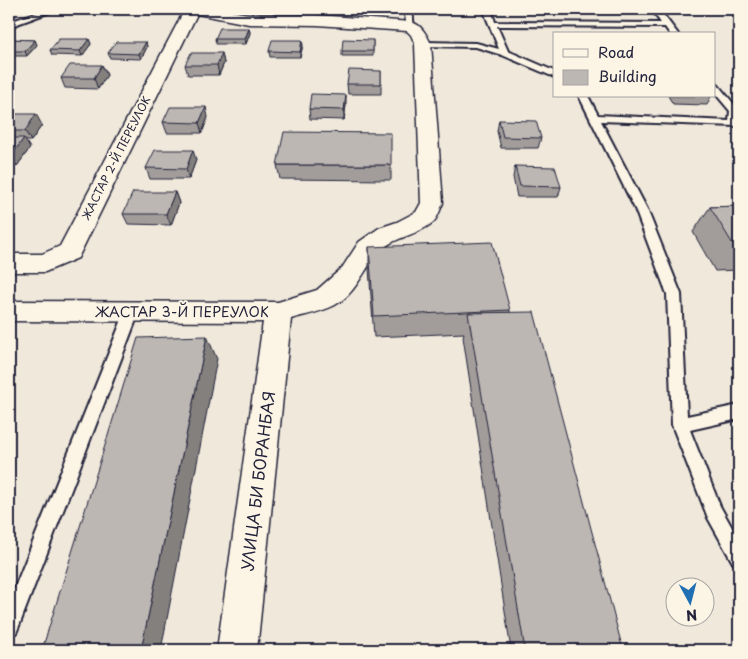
<svg xmlns="http://www.w3.org/2000/svg" width="748" height="659" font-family="'Playpen Sans',sans-serif">
<style>
.lines{fill:none;stroke-linecap:round;stroke-linejoin:round}
.service-casing{stroke:#22223b;stroke-width:4}
.minor-casing{stroke:#22223b;stroke-width:3}
.service{fill:#fcf5e5;fill-rule:evenodd}
.minor{fill:#fcf5e5;fill-rule:evenodd}
.wall{fill:#a29d9a;stroke:#22223b}
.shaded-wall{fill:#84807d;stroke:#22223b}
.building{fill:#bcb7b3;stroke:#22223b}
.labels{text-anchor:middle;stroke-width:4;stroke-linejoin:round;paint-order:stroke}
.far-street-label{font-size:11px;fill:#22223b;stroke:#fcf5e5}
.street-label{font-size:14px;fill:#22223b;stroke:#fcf5e5}
.near-street-label{font-size:16px;fill:#22223b;stroke:#fcf5e5}
</style>
<rect width="100%" height="100%" fill="#efe8db"/>
<filter id="ink" filterUnits="userSpaceOnUse"><feTurbulence type="fractalNoise" baseFrequency=".02" numOctaves="2"/><feDisplacementMap in="SourceGraphic" scale="10" xChannelSelector="R" yChannelSelector="G"/><feConvolveMatrix kernelMatrix="1 2 1 2 8 2 1 2 1" color-interpolation-filters="sRGB"/></filter>
<g filter="url(#ink)">
<g class="lines">
<g class="service-casing">
<path id="service" d="M 48,9 L 58,9 L 9,27 L 9,22 Z
M 404,9 L 412,9 L 414,29 L 407,27 Z
M 483,9 L 491,9 L 495,22 L 661,23 L 651,9 L 659,9 L 678,34 L 670,34 L 665,27 L 497,26 L 508,51 L 554,71 L 554,77 L 502,55 L 476,47 L 423,46 L 419,44 L 423,42 L 476,43 L 499,49 Z
M 714,83 L 717,84 L 739,110 L 736,126 L 601,121 L 647,209 L 681,294 L 687,416 L 739,405 L 739,419 L 690,430 L 720,506 L 739,540 L 739,566 L 733,563 L 708,518 L 672,425 L 667,294 L 635,209 L 579,96 L 588,96 L 598,115 L 729,121 L 730,111 L 714,92 Z
M 132,307 L 137,308 L 139,312 L 19,626 L 16,633 L 9,636 L 9,602 L 125,312 L 127,308 Z"/>
</g>
<g class="minor-casing">
<path id="minor" d="M 185,9 L 217,9 L 249,14 L 317,15 L 411,22 C 422,25 426,34 431,44 L 443,203 C 440,209 438,219 432,223 C 415,237 390,237 376,255 C 363,272 355,294 335,305 C 322,312 304,315 291,319 L 257,650 L 217,650 L 263,322 L 9,321 L 9,301 L 278,302 L 317,290 L 342,268 L 359,242 L 379,228 L 397,222 L 416,212 L 421,203 L 415,44 L 411,35 L 407,31 L 317,25 L 249,24 L 197,14 L 78,258 L 45,272 L 9,272 L 9,254 L 42,254 L 60,246 Z"/>
</g>
<use href="#service" class="service"/>
<use href="#minor" class="minor"/>
</g>
<path class="wall" d="M 249,28 L 250,33 L 246,44 L 216,44 L 215,39 Z
M 9,39 L 35,40 L 37,45 L 27,56 L 9,56 Z
M 89,39 L 91,44 L 82,56 L 52,55 L 50,50 Z
M 373,40 L 373,56 L 342,56 L 342,51 Z
M 146,42 L 147,47 L 141,59 L 110,58 L 108,53 Z
M 303,45 L 300,57 L 270,57 L 269,51 Z
M 222,53 L 224,63 L 219,75 L 188,75 L 185,65 Z
M 102,65 L 107,75 L 98,89 L 65,88 L 61,78 Z
M 381,71 L 381,94 L 348,94 L 347,84 Z
M 668,96 L 711,96 L 707,105 L 673,104 Z
M 346,105 L 344,120 L 310,119 L 309,109 Z
M 9,114 L 42,125 L 31,141 L 25,141 L 30,148 L 17,166 L 9,166 Z
M 208,117 L 202,133 L 167,133 L 163,122 Z
M 499,120 L 541,138 L 538,148 L 501,148 L 497,131 Z
M 196,160 L 189,179 L 150,179 L 146,168 Z
M 277,165 L 391,165 L 391,180 L 280,179 Z
M 515,166 L 561,187 L 558,197 L 517,197 L 513,177 Z
M 175,192 L 179,203 L 171,225 L 128,224 L 123,214 Z
M 739,206 L 739,270 L 715,271 L 693,232 L 710,207 Z
M 369,247 L 510,310 L 510,312 L 623,650 L 511,650 L 463,337 L 464,333 L 374,337 L 369,269 Z"/>
<path class="shaded-wall" d="M 249,28 L 250,33 L 246,44 L 245,39 Z
M 89,39 L 91,44 L 82,56 L 80,51 Z
M 35,40 L 37,45 L 27,56 L 25,51 Z
M 302,40 L 303,45 L 300,57 L 300,52 Z
M 146,42 L 147,47 L 141,59 L 139,54 Z
M 222,53 L 224,63 L 219,75 L 217,65 Z
M 102,65 L 107,75 L 98,89 L 94,78 Z
M 346,95 L 346,105 L 344,120 L 344,110 Z
M 206,107 L 208,117 L 202,133 L 199,123 Z
M 36,114 L 42,125 L 31,141 L 25,131 Z
M 24,138 L 30,148 L 17,166 L 11,156 Z
M 193,150 L 196,160 L 189,179 L 186,169 Z
M 175,192 L 179,203 L 171,225 L 166,214 Z
M 207,336 L 217,359 L 161,650 L 141,650 Z"/>
<path class="building" d="M 220,28 L 249,28 L 245,39 L 215,39 Z
M 9,39 L 35,40 L 25,51 L 9,51 Z
M 59,39 L 89,39 L 80,51 L 50,50 Z
M 343,39 L 373,40 L 373,51 L 342,51 Z
M 272,40 L 302,40 L 300,52 L 269,51 Z
M 116,42 L 146,42 L 139,54 L 108,53 Z
M 191,53 L 222,53 L 217,65 L 185,65 Z
M 70,65 L 102,65 L 94,78 L 61,78 Z
M 349,70 L 381,71 L 381,84 L 347,84 Z
M 311,94 L 346,95 L 344,110 L 309,109 Z
M 170,107 L 206,107 L 199,123 L 163,122 Z
M 9,114 L 36,114 L 25,131 L 9,131 Z
M 499,120 L 536,121 L 541,138 L 503,137 Z
M 284,132 L 391,133 L 391,165 L 277,165 Z
M 9,138 L 24,138 L 11,156 L 9,156 Z
M 155,150 L 193,150 L 186,169 L 146,168 Z
M 515,166 L 555,167 L 561,187 L 520,186 Z
M 133,192 L 175,192 L 166,214 L 123,214 Z
M 739,206 L 739,246 L 734,246 L 710,207 Z
M 492,242 L 510,310 L 374,316 L 369,247 Z
M 534,312 L 623,650 L 525,650 L 468,313 Z
M 207,336 L 141,650 L 42,650 L 138,338 Z"/>
</g>
<g class="labels">
<g class="far-street-label">
<text transform="translate(116 158) rotate(-63)" y="4">ЖАСТАР 2-Й ПЕРЕУЛОК</text>
</g>
<g class="street-label">
<text x="182" y="317">ЖАСТАР 3-Й ПЕРЕУЛОК</text>
</g>
<g class="near-street-label">
<text transform="translate(258 481) rotate(-83)" y="6">УЛИЦА БИ БОРАНБАЯ</text>
</g>
</g>
<rect width="748" height="659" fill="none" stroke="#fcf5e5" stroke-width="30"/>
<rect x="15" y="15" width="718" height="629" fill="none" stroke="#22223b" stroke-width="2" filter="url(#ink)"/>
<rect x="553" y="32" width="162" height="65" fill="#fcf5e5" stroke="#a5a1a1"/>
<rect x="563" y="49" width="25" height="8" fill="#fcf5e5" stroke="#a5a1a1"/>
<text x="598" y="58" font-size="15" fill="#22223b">Road</text>
<rect x="563" y="70" width="25" height="15" fill="#bcb7b3" stroke="#a5a1a1"/>
<text x="598" y="82" font-size="15" fill="#22223b">Building</text>
<g transform="translate(690 602) rotate(173)"><circle r="24" fill="#fcf5e5" stroke="#a5a1a1"/>
<path d="M0-4L9 19L0 12L-9 19Z" fill="#1f6fb2"/>
<text y="-8" font-size="14" font-weight="bold" text-anchor="middle" fill="#22223b">N</text>
</g>
</svg>
